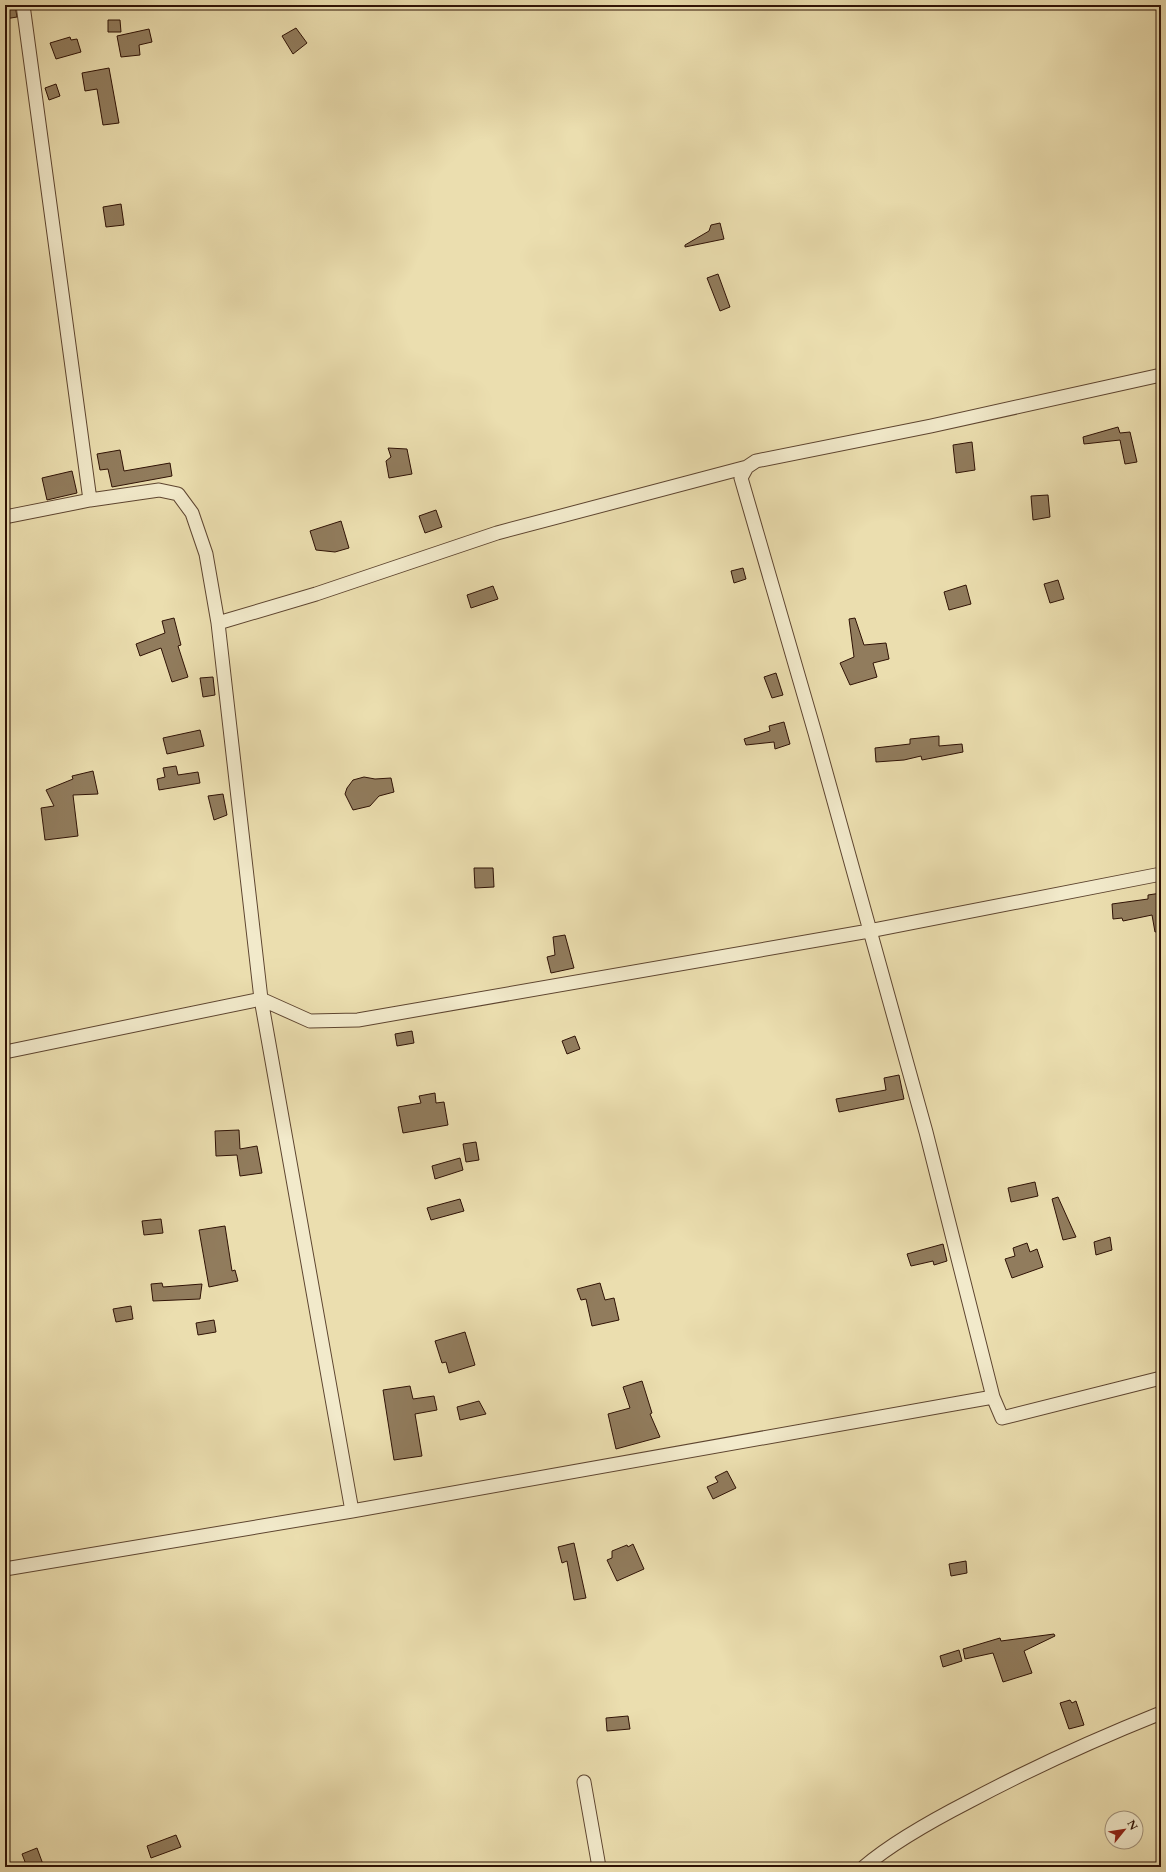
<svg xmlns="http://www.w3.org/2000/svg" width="1166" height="1872" font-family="Cardo,serif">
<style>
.building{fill:#917c5d;stroke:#2f1205}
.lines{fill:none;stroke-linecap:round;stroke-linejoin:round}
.minor-casing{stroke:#5e4530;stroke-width:15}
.minor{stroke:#f2eacb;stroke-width:13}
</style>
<rect width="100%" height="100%" fill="#ebdeaf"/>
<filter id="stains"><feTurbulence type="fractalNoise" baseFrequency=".005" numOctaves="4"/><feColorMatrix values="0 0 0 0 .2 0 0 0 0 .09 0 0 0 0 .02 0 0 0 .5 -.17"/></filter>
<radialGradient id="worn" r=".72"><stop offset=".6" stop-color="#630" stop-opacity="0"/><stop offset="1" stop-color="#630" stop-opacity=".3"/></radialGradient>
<path class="building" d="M 15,5 L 17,17 L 5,19 L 5,6 Z
M 108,20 L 120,20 L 121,32 L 108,32 Z
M 296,28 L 307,43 L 293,54 L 282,36 Z
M 149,29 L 152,42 L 139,45 L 140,55 L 121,57 L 117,36 Z
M 70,37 L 71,40 L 77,39 L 81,52 L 56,59 L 50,43 Z
M 109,68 L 119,123 L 103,125 L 97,89 L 85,91 L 82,73 Z
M 56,84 L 60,96 L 49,100 L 45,88 Z
M 121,204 L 124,225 L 106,227 L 103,207 Z
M 720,223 L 724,239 L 685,247 L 685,245 L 709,231 L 711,225 Z
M 718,274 L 730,307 L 720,311 L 707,278 Z
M 1118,427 L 1120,433 L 1130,432 L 1137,462 L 1125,464 L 1120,440 L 1084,444 L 1083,437 Z
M 972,442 L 975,470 L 956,473 L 953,445 Z
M 388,448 L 407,449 L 412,474 L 389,478 L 386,461 L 391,457 Z
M 120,450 L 124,471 L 170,463 L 172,476 L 112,487 L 108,469 L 100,470 L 97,454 Z
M 72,471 L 77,493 L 47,500 L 42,478 Z
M 1048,495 L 1050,517 L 1033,520 L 1031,496 Z
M 436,510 L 442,527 L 425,533 L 419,516 Z
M 341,521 L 349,548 L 335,552 L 316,550 L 310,531 Z
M 743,568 L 746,579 L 734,583 L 731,571 Z
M 1058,580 L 1064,599 L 1050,603 L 1044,584 Z
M 966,585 L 971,604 L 949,610 L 944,592 Z
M 493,586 L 498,599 L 471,608 L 467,595 Z
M 174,618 L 181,645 L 178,646 L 188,677 L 172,682 L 161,648 L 140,656 L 136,644 L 165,633 L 162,621 Z
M 855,618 L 864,645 L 886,643 L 889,659 L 873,663 L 877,677 L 850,685 L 840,663 L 854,657 L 849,619 Z
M 776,673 L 783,695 L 772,698 L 764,677 Z
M 213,677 L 215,695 L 203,697 L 200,678 Z
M 784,722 L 790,744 L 775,749 L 774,742 L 746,745 L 744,739 L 770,731 L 769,726 Z
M 200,730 L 204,746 L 167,754 L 163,738 Z
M 939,736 L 939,746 L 962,744 L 963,752 L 922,760 L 921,756 L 904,760 L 876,762 L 875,748 L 910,744 L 910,739 Z
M 176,766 L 178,775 L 198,772 L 200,783 L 159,790 L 157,779 L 165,777 L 163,768 Z
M 93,771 L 98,794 L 73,795 L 78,836 L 45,840 L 41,808 L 54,806 L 46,790 L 73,779 L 72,776 Z
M 364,777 L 375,779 L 391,778 L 394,792 L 379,796 L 370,806 L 353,810 L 345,794 L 347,788 L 353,780 Z
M 223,794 L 227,815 L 214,820 L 208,796 Z
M 474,868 L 493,868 L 494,887 L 475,888 Z
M 1161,893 L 1161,931 L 1155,932 L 1152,915 L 1123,921 L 1122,918 L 1113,919 L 1112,904 L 1148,899 L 1148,895 Z
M 565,935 L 574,968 L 551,973 L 547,957 L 555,955 L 553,937 Z
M 412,1031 L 414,1043 L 397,1046 L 395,1034 Z
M 575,1036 L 580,1049 L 567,1054 L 562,1041 Z
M 899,1075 L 904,1099 L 839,1112 L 836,1099 L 886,1090 L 884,1078 Z
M 435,1093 L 436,1103 L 444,1102 L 448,1125 L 403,1133 L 398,1107 L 421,1103 L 419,1096 Z
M 239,1130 L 240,1149 L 257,1146 L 262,1173 L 240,1176 L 237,1155 L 216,1156 L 215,1131 Z
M 476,1142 L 479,1160 L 466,1162 L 463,1144 Z
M 460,1158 L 463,1170 L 435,1179 L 432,1166 Z
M 1035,1182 L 1038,1196 L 1011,1202 L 1008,1188 Z
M 1058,1197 L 1076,1237 L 1063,1240 L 1052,1199 Z
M 460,1199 L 464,1211 L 431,1220 L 427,1208 Z
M 161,1219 L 163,1233 L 144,1235 L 142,1221 Z
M 225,1226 L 232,1271 L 235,1270 L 238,1281 L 209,1287 L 199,1230 Z
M 1110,1237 L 1112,1250 L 1096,1255 L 1094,1242 Z
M 1027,1243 L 1030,1252 L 1037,1249 L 1043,1267 L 1012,1278 L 1005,1259 L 1015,1256 L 1013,1248 Z
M 943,1244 L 947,1261 L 934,1265 L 933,1261 L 911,1266 L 907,1254 Z
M 162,1283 L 163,1287 L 202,1284 L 200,1299 L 153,1301 L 151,1284 Z
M 600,1283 L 605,1300 L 614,1298 L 619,1320 L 592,1326 L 586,1299 L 581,1300 L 577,1289 Z
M 131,1306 L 133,1319 L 116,1322 L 113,1309 Z
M 214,1320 L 216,1332 L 198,1335 L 196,1323 Z
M 465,1332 L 475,1365 L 449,1373 L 446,1362 L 442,1363 L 435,1341 Z
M 642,1381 L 652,1413 L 650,1414 L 660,1437 L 616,1449 L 608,1414 L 630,1408 L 623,1387 Z
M 410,1386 L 413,1399 L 434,1396 L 437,1410 L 415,1414 L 422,1456 L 394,1460 L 383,1390 Z
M 479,1401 L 486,1414 L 460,1420 L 457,1407 Z
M 727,1471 L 736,1488 L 713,1499 L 707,1487 L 718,1482 L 715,1477 Z
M 574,1543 L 586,1598 L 574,1600 L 567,1561 L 562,1563 L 558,1547 Z
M 633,1544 L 644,1569 L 617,1581 L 607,1560 L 612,1558 L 612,1551 L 627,1545 L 628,1547 Z
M 966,1561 L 967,1573 L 951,1576 L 949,1564 Z
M 1054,1634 L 1055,1636 L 1024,1651 L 1032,1673 L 1003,1682 L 993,1653 L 965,1659 L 963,1649 L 1000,1638 L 1001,1641 Z
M 959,1650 L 962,1661 L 943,1667 L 940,1656 Z
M 1070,1700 L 1072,1703 L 1076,1701 L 1084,1725 L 1069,1729 L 1060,1703 Z
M 628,1716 L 630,1729 L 607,1731 L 606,1718 Z
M 176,1835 L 181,1847 L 151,1858 L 147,1846 Z
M 37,1848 L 44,1867 L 27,1867 L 22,1854 Z"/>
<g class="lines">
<g class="minor-casing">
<path id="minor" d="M 23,5 L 90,500
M 1161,375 L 931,426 L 756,461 L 747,467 L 741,478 L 815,733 L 926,1132 L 993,1397 L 1002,1418 L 1161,1378
M 5,517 L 90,500 L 159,490 L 178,494 L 192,513 L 206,554 L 218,623
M 5,1052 L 261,999 L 310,1021 L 358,1020 L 869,931 L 1161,874
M 352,1511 L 261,999 L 218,623 L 316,594 L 497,533 L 747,467
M 5,1569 L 352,1511 L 993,1397
M 584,1782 L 599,1867
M 864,1867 C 893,1842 935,1819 970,1801 C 1032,1768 1096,1739 1161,1713"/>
</g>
<use href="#minor" class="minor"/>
</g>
<rect width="1166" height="1872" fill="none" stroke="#ebdeaf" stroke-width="20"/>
<rect x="6" y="6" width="1154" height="1860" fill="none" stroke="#2f1205" stroke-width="2"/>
<rect x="10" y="10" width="1146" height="1852" fill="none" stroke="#2f1205"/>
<g transform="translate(1124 1830) rotate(60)"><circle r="19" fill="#f2eacb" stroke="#a4947c"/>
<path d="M0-3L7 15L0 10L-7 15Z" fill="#8f2418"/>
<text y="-6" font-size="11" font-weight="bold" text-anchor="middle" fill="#2f1205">N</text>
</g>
<rect width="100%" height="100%" filter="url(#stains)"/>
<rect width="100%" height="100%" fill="url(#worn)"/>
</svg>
